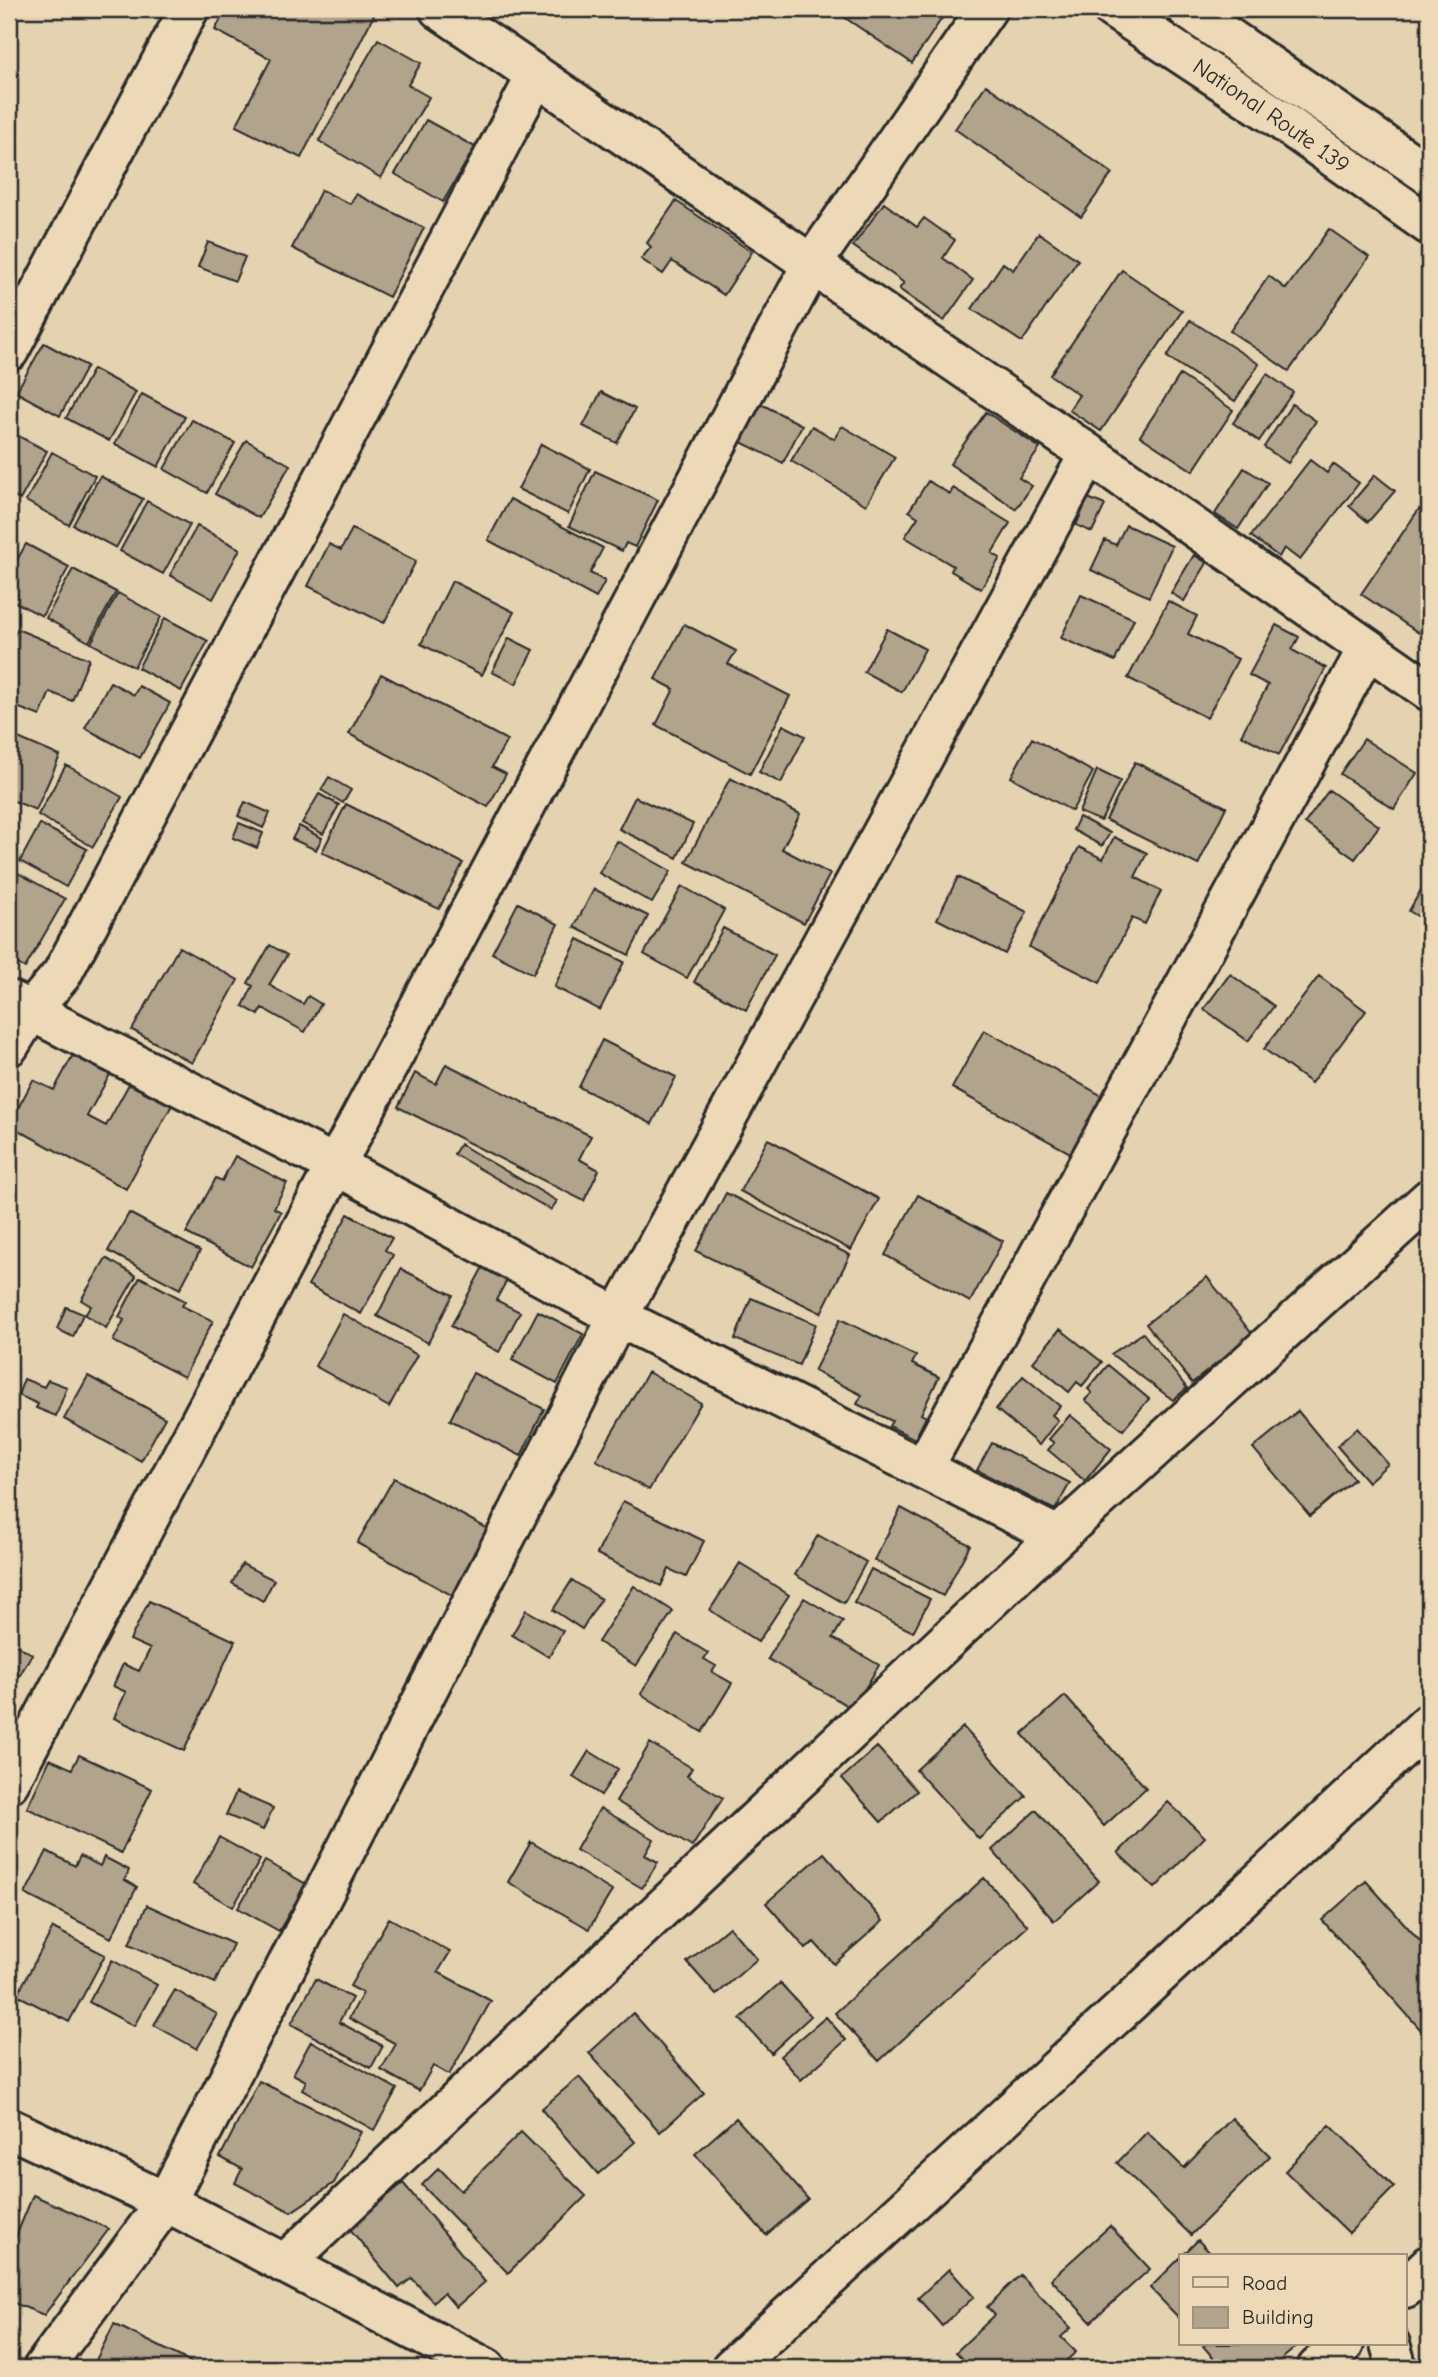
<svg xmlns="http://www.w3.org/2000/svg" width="1438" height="2377" font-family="'Comic Neue',sans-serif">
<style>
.building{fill:#b1a38c;stroke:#2b2b2b;stroke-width:2}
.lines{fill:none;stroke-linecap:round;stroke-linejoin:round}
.minor-casing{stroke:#2b2b2b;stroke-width:44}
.tertiary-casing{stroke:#2b2b2b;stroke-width:44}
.trunk-casing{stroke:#2b2b2b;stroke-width:44}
.minor{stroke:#edd9b7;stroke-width:38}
.tertiary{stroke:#edd9b7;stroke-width:38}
.trunk{stroke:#edd9b7;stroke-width:38}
.labels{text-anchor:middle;stroke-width:5;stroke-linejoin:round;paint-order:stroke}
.street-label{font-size:23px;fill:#2b2b2b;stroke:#edd9b7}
</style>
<rect width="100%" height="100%" fill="#e5d2b1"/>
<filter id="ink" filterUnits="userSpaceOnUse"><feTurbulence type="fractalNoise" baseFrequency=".0143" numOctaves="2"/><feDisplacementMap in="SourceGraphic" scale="14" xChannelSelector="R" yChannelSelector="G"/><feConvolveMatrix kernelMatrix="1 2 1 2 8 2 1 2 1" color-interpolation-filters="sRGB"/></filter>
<g filter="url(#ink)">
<path class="building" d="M 226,9 L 377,9 L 301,158 L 236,126 L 271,59 L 215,30 Z
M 832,9 L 948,9 L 912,63 Z
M 378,39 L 421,63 L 408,85 L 429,97 L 381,178 L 319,141 Z
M 986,85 L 1112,173 L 1081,217 L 955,129 Z
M 426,120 L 475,147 L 443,202 L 395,174 Z
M 321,190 L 350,204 L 356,194 L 424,228 L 389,297 L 292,248 Z
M 676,201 L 752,252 L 724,295 L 672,261 L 663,274 L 641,259 L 651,247 L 647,243 Z
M 884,203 L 917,227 L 924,218 L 955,240 L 943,258 L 973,280 L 944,321 L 899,289 L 904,283 L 853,246 Z
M 1329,229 L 1369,257 L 1289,371 L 1230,331 L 1269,276 L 1286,289 Z
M 1039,233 L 1078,260 L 1022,342 L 972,309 L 1003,263 L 1013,270 Z
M 208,242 L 245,257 L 235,281 L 198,267 Z
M 1122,270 L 1182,311 L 1101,431 L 1069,410 L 1079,395 L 1050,375 Z
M 1190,320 L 1259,364 L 1235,401 L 1167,357 Z
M 44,343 L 87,366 L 60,416 L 16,392 Z
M 93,369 L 136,392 L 109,441 L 66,418 Z
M 1267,374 L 1293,392 L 1259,441 L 1233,423 Z
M 1180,375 L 1233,410 L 1193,471 L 1140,436 Z
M 601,392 L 635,409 L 617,443 L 583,426 Z
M 142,394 L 185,417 L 158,467 L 115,444 Z
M 761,404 L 802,425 L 783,463 L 741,442 Z
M 1292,404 L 1316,421 L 1288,463 L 1264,447 Z
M 986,412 L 1040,448 L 1019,478 L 1032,486 L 1016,509 L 950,464 Z
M 192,420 L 235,443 L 207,493 L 164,469 Z
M 812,426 L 834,439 L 842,426 L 895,457 L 866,505 L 791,461 Z
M 9,431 L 47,451 L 20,500 L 9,494 Z
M 246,440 L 290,465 L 259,518 L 215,494 Z
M 541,444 L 590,469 L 568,514 L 518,489 Z
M 52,452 L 95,476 L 69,525 L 26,501 Z
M 1310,460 L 1327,473 L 1333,464 L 1359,483 L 1300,560 L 1284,548 L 1279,557 L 1251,536 Z
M 1244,468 L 1268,483 L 1238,529 L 1215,514 Z
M 595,471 L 658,500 L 635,547 L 626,543 L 622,551 L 569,526 Z
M 1375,475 L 1395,491 L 1368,522 L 1349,506 Z
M 100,476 L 143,499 L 116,548 L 73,525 Z
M 928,481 L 950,494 L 953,488 L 1010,523 L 992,553 L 1000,558 L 981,589 L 951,571 L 953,566 L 905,537 L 918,517 L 909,511 Z
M 1088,498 L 1105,505 L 1092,532 L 1076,525 Z
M 510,499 L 603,548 L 590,573 L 605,581 L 596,598 L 488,540 Z
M 147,501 L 190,525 L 163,574 L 120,551 Z
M 1419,509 L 1429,516 L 1429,617 L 1419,633 L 1361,594 Z
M 1126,525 L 1172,546 L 1149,597 L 1091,570 L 1105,540 L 1116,545 Z
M 197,526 L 240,549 L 213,599 L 170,575 Z
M 352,529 L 416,561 L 384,623 L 308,586 L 329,544 L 341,550 Z
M 26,544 L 69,567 L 42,616 L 9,599 L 9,574 Z
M 1194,555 L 1207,563 L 1184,601 L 1171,593 Z
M 73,569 L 116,592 L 89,642 L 46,618 Z
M 452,581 L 514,612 L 482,675 L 421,644 Z
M 118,593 L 161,617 L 134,667 L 91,643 Z
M 1081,595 L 1134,619 L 1115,661 L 1061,638 Z
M 1168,601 L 1197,616 L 1188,634 L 1238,659 L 1207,718 L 1128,678 Z
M 165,618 L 208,641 L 181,691 L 138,668 Z
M 684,624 L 736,651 L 728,664 L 790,696 L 750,774 L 656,725 L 674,689 L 655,679 Z
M 1276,625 L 1299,637 L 1292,650 L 1326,668 L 1279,755 L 1241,735 L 1268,685 L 1249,675 Z
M 17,629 L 89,659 L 72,701 L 50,692 L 40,716 L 9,704 L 9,649 Z
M 887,629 L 925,649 L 902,692 L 864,672 Z
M 509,638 L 533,650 L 516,684 L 492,672 Z
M 381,674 L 507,740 L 492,767 L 506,774 L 488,807 L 349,734 Z
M 110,682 L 134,695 L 139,686 L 170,703 L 140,758 L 85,728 Z
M 783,725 L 805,736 L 781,783 L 759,772 Z
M 9,734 L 60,756 L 36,810 L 9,799 Z
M 1032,738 L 1093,772 L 1072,811 L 1011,777 Z
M 1364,739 L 1417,773 L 1394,809 L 1340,774 Z
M 1135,762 L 1226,807 L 1198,865 L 1106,820 Z
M 66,765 L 122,797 L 93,847 L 38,815 Z
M 1097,770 L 1120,781 L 1101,821 L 1079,812 Z
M 329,777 L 351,790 L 343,803 L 321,790 Z
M 730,778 L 800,814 L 782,849 L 830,874 L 804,923 L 686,862 Z
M 1329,790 L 1379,826 L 1355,859 L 1305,823 Z
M 319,794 L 339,805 L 323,834 L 302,823 Z
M 635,797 L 693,824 L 677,858 L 619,829 Z
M 245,802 L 270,813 L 263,828 L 238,816 Z
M 346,804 L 463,863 L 439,909 L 322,852 Z
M 1079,817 L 1110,833 L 1102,846 L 1073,830 Z
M 239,823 L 263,833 L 257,848 L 233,838 Z
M 40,824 L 87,849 L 66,887 L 20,861 Z
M 299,826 L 322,838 L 316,850 L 292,839 Z
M 1114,837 L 1147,853 L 1135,877 L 1161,891 L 1145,924 L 1132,918 L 1100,983 L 1029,947 L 1079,847 L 1103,859 Z
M 617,841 L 671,871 L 652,903 L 599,873 Z
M 9,868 L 65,899 L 25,968 L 9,959 Z
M 1429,876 L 1429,923 L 1409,911 Z
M 958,877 L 1027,912 L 1005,954 L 937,919 Z
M 682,886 L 724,910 L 687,978 L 644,954 Z
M 594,889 L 648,916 L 629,955 L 574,927 Z
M 518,903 L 558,924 L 533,974 L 492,953 Z
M 723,928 L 775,955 L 746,1010 L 694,982 Z
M 578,939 L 624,962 L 600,1010 L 554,987 Z
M 270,945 L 287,955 L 269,985 L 303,1004 L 308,996 L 321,1004 L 305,1032 L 262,1008 L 259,1015 L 243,1006 L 253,986 L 248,983 Z
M 179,947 L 238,980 L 192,1063 L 132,1030 Z
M 1230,974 L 1274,1006 L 1248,1041 L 1204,1009 Z
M 1319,976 L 1366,1011 L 1311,1083 L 1264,1049 Z
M 984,1030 L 1104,1097 L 1072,1154 L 952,1088 Z
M 602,1040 L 676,1077 L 652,1124 L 579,1087 Z
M 75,1051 L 112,1071 L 87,1116 L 106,1126 L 130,1082 L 172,1105 L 126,1189 L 9,1125 L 33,1080 L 54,1090 Z
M 446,1064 L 591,1136 L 579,1159 L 599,1170 L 584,1201 L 398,1107 L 415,1073 L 436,1084 Z
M 768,1139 L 879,1199 L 851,1250 L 740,1191 Z
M 460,1144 L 557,1201 L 551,1210 L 454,1154 Z
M 235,1156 L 287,1183 L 274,1208 L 281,1212 L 251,1267 L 186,1233 L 216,1178 L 222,1181 Z
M 726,1193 L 850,1255 L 821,1313 L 696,1251 Z
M 918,1195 L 1003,1241 L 970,1302 L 885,1255 Z
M 129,1213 L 200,1251 L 180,1289 L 108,1251 Z
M 348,1214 L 392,1238 L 385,1250 L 393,1255 L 361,1314 L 308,1285 Z
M 106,1258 L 136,1276 L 106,1328 L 85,1315 L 91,1306 L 81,1300 Z
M 484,1265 L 508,1278 L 496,1300 L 520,1312 L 499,1352 L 451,1326 Z
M 401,1269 L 453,1295 L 428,1343 L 377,1316 Z
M 140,1277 L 185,1301 L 182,1306 L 213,1321 L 184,1377 L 113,1341 L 124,1320 L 119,1317 Z
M 1207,1277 L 1253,1335 L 1192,1383 L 1146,1324 Z
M 751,1298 L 816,1324 L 799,1365 L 735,1339 Z
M 66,1307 L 83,1314 L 73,1337 L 57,1329 Z
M 538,1311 L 583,1334 L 557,1384 L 512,1360 Z
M 343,1314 L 417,1355 L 389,1407 L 315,1366 Z
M 840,1319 L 916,1356 L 912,1364 L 939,1377 L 921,1414 L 926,1417 L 915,1439 L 889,1426 L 892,1421 L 857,1404 L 862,1395 L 814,1371 Z
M 1060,1329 L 1102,1362 L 1082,1386 L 1077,1382 L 1069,1392 L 1033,1362 Z
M 1143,1333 L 1187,1388 L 1173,1400 L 1111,1354 Z
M 1108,1365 L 1149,1399 L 1123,1430 L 1085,1400 L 1092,1393 L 1088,1389 Z
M 648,1372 L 701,1403 L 649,1490 L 596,1460 Z
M 473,1373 L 544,1409 L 521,1456 L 450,1420 Z
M 88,1376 L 165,1418 L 141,1461 L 64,1419 Z
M 1023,1376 L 1060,1406 L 1052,1415 L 1058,1420 L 1039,1445 L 996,1409 Z
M 24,1379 L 44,1387 L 48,1380 L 67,1387 L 56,1416 L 36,1408 L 38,1404 L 18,1395 Z
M 1298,1411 L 1354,1479 L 1310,1516 L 1253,1448 Z
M 1070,1415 L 1111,1449 L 1085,1481 L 1048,1450 L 1054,1443 L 1049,1439 Z
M 1357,1428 L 1388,1464 L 1368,1482 L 1337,1446 Z
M 992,1443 L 1070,1483 L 1055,1510 L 977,1470 Z
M 394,1478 L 490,1530 L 453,1596 L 357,1543 Z
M 623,1501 L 704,1541 L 686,1577 L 669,1569 L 661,1586 L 597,1554 Z
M 901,1508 L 970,1545 L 943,1596 L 874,1560 Z
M 818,1535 L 866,1562 L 844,1603 L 795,1575 Z
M 740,1563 L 789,1595 L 758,1642 L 710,1610 Z
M 242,1564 L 274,1580 L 263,1601 L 232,1583 Z
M 871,1569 L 930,1599 L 913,1632 L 854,1603 Z
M 572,1580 L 601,1599 L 582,1629 L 553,1610 Z
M 634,1586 L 673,1611 L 636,1666 L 598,1642 Z
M 804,1598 L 843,1621 L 833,1638 L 879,1665 L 853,1709 L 768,1659 Z
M 149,1601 L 235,1641 L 184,1751 L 114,1718 L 126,1692 L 113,1686 L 123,1664 L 139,1671 L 150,1649 L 130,1640 Z
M 526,1610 L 563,1631 L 549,1657 L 512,1635 Z
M 677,1634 L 708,1653 L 704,1659 L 716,1666 L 712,1672 L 732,1683 L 702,1732 L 641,1694 Z
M 9,1641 L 32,1654 L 9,1694 Z
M 1065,1696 L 1146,1788 L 1104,1826 L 1022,1734 Z
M 963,1727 L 1026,1796 L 979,1839 L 916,1770 Z
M 650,1743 L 692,1768 L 687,1776 L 723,1798 L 692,1847 L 616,1801 Z
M 877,1747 L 917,1791 L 881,1822 L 842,1778 Z
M 589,1751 L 618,1769 L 601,1795 L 573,1777 Z
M 79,1755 L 152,1789 L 121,1853 L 27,1808 L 50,1759 L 72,1769 Z
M 236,1792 L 273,1808 L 263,1830 L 226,1815 Z
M 1168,1802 L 1205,1837 L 1155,1888 L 1118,1853 Z
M 600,1808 L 654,1839 L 645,1855 L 658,1862 L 642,1888 L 576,1850 Z
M 1036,1810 L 1099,1881 L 1054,1921 L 992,1850 Z
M 219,1837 L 260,1860 L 233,1907 L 193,1884 Z
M 531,1842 L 612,1891 L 589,1929 L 508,1882 Z
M 47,1851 L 75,1866 L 80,1856 L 100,1866 L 104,1857 L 129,1870 L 125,1880 L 137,1887 L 111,1938 L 25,1894 Z
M 824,1853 L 883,1921 L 834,1964 L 814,1942 L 806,1949 L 766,1903 Z
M 265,1861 L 306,1884 L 279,1931 L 238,1908 Z
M 984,1878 L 1028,1926 L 879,2061 L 835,2013 Z
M 1366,1881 L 1429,1951 L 1429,2039 L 1322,1920 Z
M 147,1905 L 233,1944 L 215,1983 L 129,1944 Z
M 389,1918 L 450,1952 L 438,1972 L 491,2001 L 449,2075 L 433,2066 L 419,2091 L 381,2070 L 396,2044 L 349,2018 L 363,1993 L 350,1986 Z
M 729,1927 L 757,1959 L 716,1995 L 687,1962 Z
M 53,1928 L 105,1955 L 69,2022 L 17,1995 Z
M 112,1960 L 157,1985 L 134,2026 L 89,2002 Z
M 316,1979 L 352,1998 L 339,2022 L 383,2046 L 371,2068 L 291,2024 Z
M 780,1983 L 811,2016 L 771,2053 L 740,2019 Z
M 175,1990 L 217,2014 L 197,2049 L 154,2025 Z
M 633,2013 L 704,2093 L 660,2132 L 589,2053 Z
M 826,2017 L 846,2040 L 801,2080 L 780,2056 Z
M 311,2041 L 397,2089 L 374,2130 L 302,2090 L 306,2081 L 293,2074 Z
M 579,2077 L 635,2142 L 598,2174 L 541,2109 Z
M 259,2081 L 361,2132 L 334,2183 L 291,2212 L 235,2183 L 242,2169 L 220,2157 Z
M 736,2118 L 808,2199 L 766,2235 L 695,2154 Z
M 1232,2118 L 1270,2156 L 1191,2235 L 1117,2163 L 1147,2132 L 1184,2168 Z
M 1330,2125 L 1394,2187 L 1349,2233 L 1285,2171 Z
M 521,2132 L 586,2196 L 508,2273 L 422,2185 L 439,2168 L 461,2191 Z
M 403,2183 L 485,2282 L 456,2307 L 444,2293 L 433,2302 L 412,2278 L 399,2288 L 349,2228 Z
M 33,2195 L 109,2229 L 44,2315 L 9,2301 L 9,2253 Z
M 1110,2226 L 1150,2269 L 1091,2322 L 1051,2279 Z
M 1198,2240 L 1213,2256 L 1182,2256 Z
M 1181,2257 L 1181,2320 L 1150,2288 Z
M 949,2269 L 974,2297 L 942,2326 L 918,2298 Z
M 1020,2275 L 1071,2328 L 1061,2337 L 1076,2352 L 1058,2368 L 1036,2368 L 1033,2365 L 1030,2368 L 972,2368 L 956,2352 L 995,2315 L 987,2307 Z
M 114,2324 L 203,2368 L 92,2368 Z
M 1206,2344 L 1293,2344 L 1296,2347 L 1271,2368 L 1222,2368 L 1203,2346 Z
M 858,2359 L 867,2368 L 848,2368 Z"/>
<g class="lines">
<g class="minor-casing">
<path id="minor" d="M 439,9 L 1089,454 L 1429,691
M 9,351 L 189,9
M 9,1000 L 335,1165 L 618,1317 L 1058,1536
M 9,1046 L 30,1012 L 62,974 L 536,76
M 923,1469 L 1367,649
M 9,1783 L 812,264 L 987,9
M 9,2128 L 166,2202 L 486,2368
M 284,2264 L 1058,1536 L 1429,1199
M 1405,2288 L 1429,2265
M 1390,2344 L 1397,2368
M 43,2368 L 166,2202 L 618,1317 L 1089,454
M 1317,2368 L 1344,2344"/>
</g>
<g class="tertiary-casing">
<path id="tertiary" d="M 731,2368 L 1128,2004 L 1429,1723"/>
</g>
<g class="trunk-casing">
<g id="trunk">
<path id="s1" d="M 1113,9 L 1275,116 L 1429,225"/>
<path d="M 1187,9 L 1429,175"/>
</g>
</g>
<use href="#minor" class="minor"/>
<use href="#tertiary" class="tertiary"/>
<use href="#trunk" class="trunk"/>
</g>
</g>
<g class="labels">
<g class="street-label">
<text dy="8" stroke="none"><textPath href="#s1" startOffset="191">National Route 139</textPath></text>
</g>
</g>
<rect width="1438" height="2377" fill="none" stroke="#edd9b7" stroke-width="35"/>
<rect x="18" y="18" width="1403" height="2342" fill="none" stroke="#2b2b2b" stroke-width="2.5" filter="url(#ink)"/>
<rect x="1179" y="2254" width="228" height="91" fill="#edd9b7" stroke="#9f937f" stroke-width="2"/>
<rect x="1193" y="2277" width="35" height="10" fill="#edd9b7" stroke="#9f937f" stroke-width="2"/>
<text x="1242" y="2290" font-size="21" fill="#2b2b2b">Road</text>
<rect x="1193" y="2307" width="35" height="21" fill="#b1a38c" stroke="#9f937f" stroke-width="2"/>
<text x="1242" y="2324" font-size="21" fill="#2b2b2b">Building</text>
</svg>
